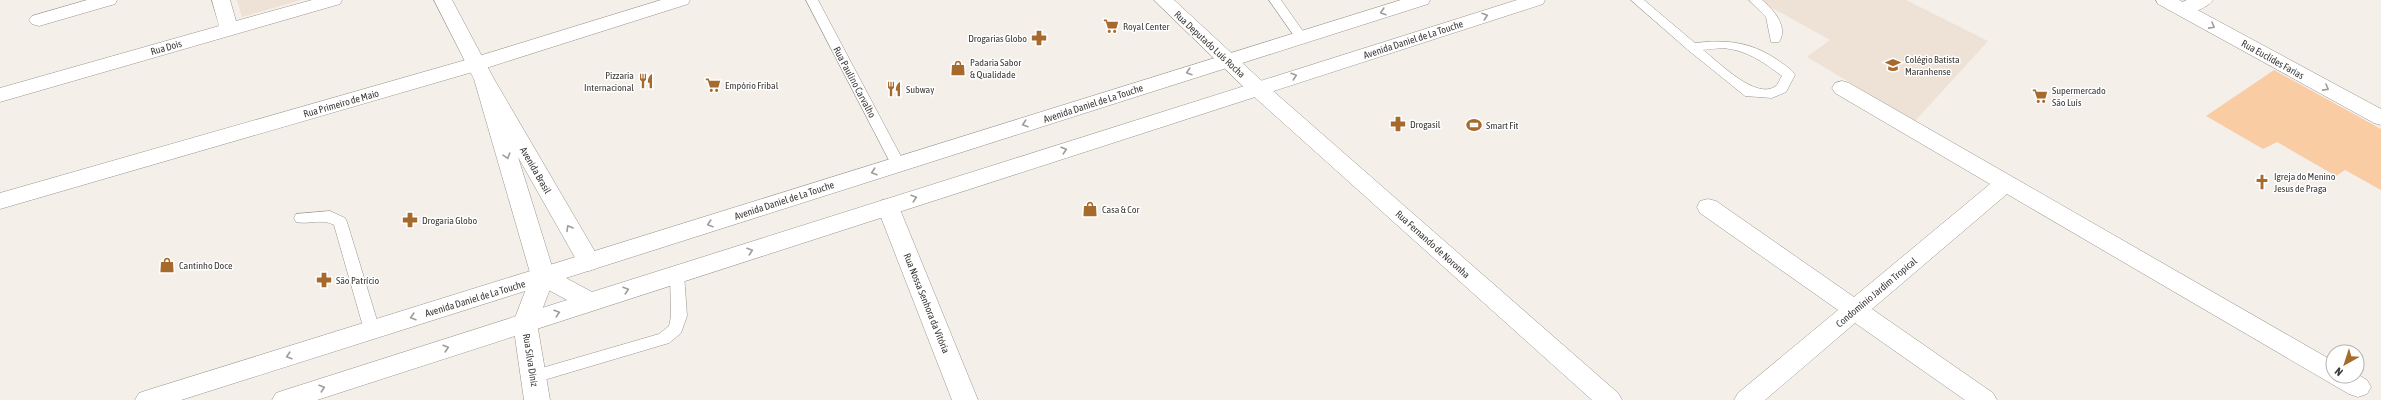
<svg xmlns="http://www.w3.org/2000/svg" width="2381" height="400" font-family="'Asap Condensed',sans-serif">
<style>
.built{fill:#eee1d6}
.green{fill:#f9cca4}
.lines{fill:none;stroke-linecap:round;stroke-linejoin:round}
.service-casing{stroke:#99948f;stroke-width:1}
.minor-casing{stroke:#99948f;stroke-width:1}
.tertiary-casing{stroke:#99948f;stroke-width:1}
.secondary-casing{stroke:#99948f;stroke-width:1}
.primary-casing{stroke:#99948f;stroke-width:1}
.service{fill:#fff;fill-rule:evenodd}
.minor{fill:#fff;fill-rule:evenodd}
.tertiary{fill:#fff;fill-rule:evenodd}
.secondary{fill:#fff;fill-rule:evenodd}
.primary{fill:#fff;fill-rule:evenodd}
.oneway{stroke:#9e9d9c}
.labels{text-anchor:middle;stroke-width:3;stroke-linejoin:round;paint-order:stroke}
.poi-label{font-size:10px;fill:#3d3b39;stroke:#fff;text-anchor:start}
.street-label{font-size:10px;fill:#3d3b39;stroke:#fff}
</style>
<rect width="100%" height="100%" fill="#f5efe9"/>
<path class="built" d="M 237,0 L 301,0 L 242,17 Z
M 1758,0 L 1906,0 L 1988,41 L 1915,121 L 1807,57 L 1830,40 Z"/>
<path class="green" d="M 2274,70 L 2381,129 L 2381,190 L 2345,170 L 2336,176 L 2277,142 L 2263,149 L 2206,116 Z"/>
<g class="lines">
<g class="service-casing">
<path id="service" d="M 806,0 L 818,0 L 905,164 L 903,167 L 898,169 L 891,164 Z
M 1269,0 L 1281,0 L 1307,37 L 1305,40 L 1297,40 Z
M 1631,0 L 1644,0 L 1695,43 C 1727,39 1752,42 1779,61 C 1784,65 1792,69 1795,75 L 1786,92 L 1772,98 L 1745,96 L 1688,50 ZM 1723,48 C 1747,50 1763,62 1782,76 C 1780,79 1778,84 1776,86 C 1756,101 1719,62 1703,50 Z
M 1749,0 L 1762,0 C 1773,9 1789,27 1779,42 L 1771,42 L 1766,17 Z
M 330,211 L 345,218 L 347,222 L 380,330 L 377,334 L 372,336 L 367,334 L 364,330 L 334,225 C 322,218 309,225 296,222 L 294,218 L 296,214 Z
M 677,268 L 682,270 L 684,274 L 687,316 L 681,333 L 669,343 L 534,383 L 528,382 L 526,377 L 528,372 L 659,334 L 669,326 L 671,316 L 670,274 L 672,270 Z"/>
</g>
<g class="minor-casing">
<path id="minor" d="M 87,0 L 117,0 L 115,4 L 39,26 L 32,24 L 29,20 L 32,16 Z
M 212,0 L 230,0 L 236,21 L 312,0 L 342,0 L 340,4 L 0,102 L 0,88 L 219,26 Z
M 661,0 L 690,0 L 688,4 L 483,69 L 0,209 L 0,193 L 469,59 Z
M 2187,0 L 2213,0 C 2207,9 2186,16 2175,13 L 2173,9 L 2175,5 Z
M 1842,81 L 1849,83 L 2333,361 L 2333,376 L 2357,376 L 2357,374 L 2367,380 L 2371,387 L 2367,394 L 2358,397 L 2349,394 L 2007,194 L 1872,309 L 1993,393 L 1997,400 L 1965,400 L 1855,323 L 1765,400 L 1734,400 L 1738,393 L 1838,310 L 1700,213 L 1697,207 L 1700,201 L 1708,199 L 1716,201 L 1854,297 L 1990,184 L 1835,93 L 1832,88 L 1835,83 Z
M 888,199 L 896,201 L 899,207 L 978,400 L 952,400 L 877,207 L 880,201 Z"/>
</g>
<g class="tertiary-casing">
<path id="tertiary" d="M 434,0 L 452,0 L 494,79 L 601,262 L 597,268 L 589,271 L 581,268 L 518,157 L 555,276 L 537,323 L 550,400 L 524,400 L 513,323 L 531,276 L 474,79 Z
M 1257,81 L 1264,83 L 1618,393 L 1622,400 L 1592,400 L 1250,93 L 1247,88 L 1250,83 Z"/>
</g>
<g class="secondary-casing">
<path id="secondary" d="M 1154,0 L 1174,0 L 1264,83 L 1267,88 L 1264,93 L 1257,95 L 1250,93 Z
M 2156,0 L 2179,0 L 2381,109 L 2381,125 L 2374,123 L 2158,4 Z"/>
</g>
<g class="primary-casing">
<path id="primary" d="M 1401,0 L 1430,0 L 1428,4 L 566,278 L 592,292 L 1517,0 L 1545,0 L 1543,4 L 317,400 L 272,400 L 276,393 L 285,390 L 567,300 L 541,286 L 181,400 L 135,400 L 139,393 L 148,390 Z"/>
</g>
<use href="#service" class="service"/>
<use href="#minor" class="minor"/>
<use href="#tertiary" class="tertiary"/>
<use href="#secondary" class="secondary"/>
<use href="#primary" class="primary"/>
</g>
<defs><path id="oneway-chevron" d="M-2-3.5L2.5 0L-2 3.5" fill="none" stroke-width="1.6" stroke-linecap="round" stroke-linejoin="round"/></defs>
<g class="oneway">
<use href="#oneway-chevron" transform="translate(1383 12) rotate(163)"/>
<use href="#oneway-chevron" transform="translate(1485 16) rotate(-18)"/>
<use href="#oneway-chevron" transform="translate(2212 26) rotate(29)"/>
<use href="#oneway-chevron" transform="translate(1189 72) rotate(162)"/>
<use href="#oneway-chevron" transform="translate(1294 76) rotate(-18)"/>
<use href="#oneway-chevron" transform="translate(2326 88) rotate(29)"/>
<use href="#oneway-chevron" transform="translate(1025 124) rotate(162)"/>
<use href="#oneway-chevron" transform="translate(1064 150) rotate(-18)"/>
<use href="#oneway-chevron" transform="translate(507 156) rotate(73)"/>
<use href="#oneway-chevron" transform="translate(874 172) rotate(162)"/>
<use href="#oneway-chevron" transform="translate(914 198) rotate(-18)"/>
<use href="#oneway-chevron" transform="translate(710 224) rotate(162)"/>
<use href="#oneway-chevron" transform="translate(569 228) rotate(-120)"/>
<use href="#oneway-chevron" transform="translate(750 251) rotate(-18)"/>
<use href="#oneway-chevron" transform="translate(626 290) rotate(-18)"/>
<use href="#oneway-chevron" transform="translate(557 313) rotate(-18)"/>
<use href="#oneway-chevron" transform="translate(413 317) rotate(163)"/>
<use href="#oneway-chevron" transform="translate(446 348) rotate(-18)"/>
<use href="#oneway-chevron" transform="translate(289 356) rotate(163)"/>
<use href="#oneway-chevron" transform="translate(322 388) rotate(-18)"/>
</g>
<defs>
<g id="supermarket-bare" transform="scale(1.2)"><path d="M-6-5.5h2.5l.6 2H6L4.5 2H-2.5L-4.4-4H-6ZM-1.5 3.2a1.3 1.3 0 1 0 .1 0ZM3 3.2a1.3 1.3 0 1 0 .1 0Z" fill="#a76a2d" stroke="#fff" stroke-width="2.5" paint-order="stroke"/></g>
<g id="pharmacy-bare" transform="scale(1.2)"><path d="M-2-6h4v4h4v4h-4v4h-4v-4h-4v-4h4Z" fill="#a76a2d" stroke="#fff" stroke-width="2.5" paint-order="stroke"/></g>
<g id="school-bare" transform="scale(1.2)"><path d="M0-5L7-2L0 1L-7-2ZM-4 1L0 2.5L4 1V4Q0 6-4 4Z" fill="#a76a2d" stroke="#fff" stroke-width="2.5" paint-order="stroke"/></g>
<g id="shop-bare" transform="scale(1.2)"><path d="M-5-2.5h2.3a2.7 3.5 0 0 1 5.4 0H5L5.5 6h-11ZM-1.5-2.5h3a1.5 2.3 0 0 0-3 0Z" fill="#a76a2d" stroke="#fff" stroke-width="2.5" paint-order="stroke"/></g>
<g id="restaurant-bare" transform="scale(1.2)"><path d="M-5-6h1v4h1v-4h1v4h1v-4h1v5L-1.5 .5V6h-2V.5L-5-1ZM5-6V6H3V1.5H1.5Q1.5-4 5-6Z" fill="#a76a2d" stroke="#fff" stroke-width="2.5" paint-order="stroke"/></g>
<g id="stadium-bare" transform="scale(1.2)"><path d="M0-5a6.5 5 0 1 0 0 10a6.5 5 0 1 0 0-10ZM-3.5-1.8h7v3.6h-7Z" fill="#a76a2d" stroke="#fff" stroke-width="2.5" paint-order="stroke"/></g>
<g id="church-bare" transform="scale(1.2)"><path d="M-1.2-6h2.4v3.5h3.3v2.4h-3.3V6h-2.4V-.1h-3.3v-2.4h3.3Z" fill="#a76a2d" stroke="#fff" stroke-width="2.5" paint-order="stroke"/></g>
</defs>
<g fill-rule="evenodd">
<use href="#supermarket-bare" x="1111" y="26"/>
<use href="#pharmacy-bare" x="1039" y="38"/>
<use href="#school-bare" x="1893" y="65"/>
<use href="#shop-bare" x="958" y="68"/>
<use href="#restaurant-bare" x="646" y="81"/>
<use href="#supermarket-bare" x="713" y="85"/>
<use href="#restaurant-bare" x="894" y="89"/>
<use href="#supermarket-bare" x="2040" y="96"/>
<use href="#pharmacy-bare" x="1398" y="124"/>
<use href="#stadium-bare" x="1474" y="125"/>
<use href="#church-bare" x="2262" y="182"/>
<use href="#shop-bare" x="1090" y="209"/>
<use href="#pharmacy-bare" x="410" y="220"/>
<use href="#shop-bare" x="167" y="265"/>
<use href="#pharmacy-bare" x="324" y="280"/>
</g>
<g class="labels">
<g class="poi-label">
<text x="1123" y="30">Royal Center</text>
<text x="1027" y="42" text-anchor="end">Drogarias Globo</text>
<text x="1905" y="63">Colégio Batista<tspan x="1905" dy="12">Maranhense</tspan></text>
<text x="970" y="66">Padaria Sabor<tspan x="970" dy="12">&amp; Qualidade</tspan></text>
<text x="634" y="79" text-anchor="end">Pizzaria<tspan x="634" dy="12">Internacional</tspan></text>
<text x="725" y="89">Empório Fribal</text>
<text x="906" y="93">Subway</text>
<text x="2052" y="94">Supermercado<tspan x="2052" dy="12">São Luís</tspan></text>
<text x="1410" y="128">Drogasil</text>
<text x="1486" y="129">Smart Fit</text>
<text x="2274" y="180">Igreja do Menino<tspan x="2274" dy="12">Jesus de Praga</tspan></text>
<text x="1102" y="213">Casa &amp; Cor</text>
<text x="422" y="224">Drogaria Globo</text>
<text x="179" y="269">Cantinho Doce</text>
<text x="336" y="284">São Patrício</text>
</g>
<g class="street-label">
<text transform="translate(1413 39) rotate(-18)" y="4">Avenida Daniel de La Touche</text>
<text transform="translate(1210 44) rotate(43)" y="4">Rua Deputado Luís Rocha</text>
<text transform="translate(166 47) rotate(-16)" y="4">Rua Dois</text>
<text transform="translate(2273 59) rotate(29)" y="4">Rua Euclídes Farias</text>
<text transform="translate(855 82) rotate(62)" y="4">Rua Paulino Carvalho</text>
<text transform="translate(341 103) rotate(-16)" y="4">Rua Primeiro de Maio</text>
<text transform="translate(1093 103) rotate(-18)" y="4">Avenida Daniel de La Touche</text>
<text transform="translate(536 170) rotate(60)" y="4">Avenida Brasil</text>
<text transform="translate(784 200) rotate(-18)" y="4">Avenida Daniel de La Touche</text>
<text transform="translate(1433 244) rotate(42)" y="4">Rua Fernando de Noronha</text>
<text transform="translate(1876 292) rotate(-40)" y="4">Condomínio Jardim Tropical</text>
<text transform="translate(475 298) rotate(-17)" y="4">Avenida Daniel de La Touche</text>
<text transform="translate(927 303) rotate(68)" y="4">Rua Nossa Senhora da Vitória</text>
<text transform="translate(531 360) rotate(81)" y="4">Rua Silva Diniz</text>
</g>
</g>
<g transform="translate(2345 364) rotate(219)"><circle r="19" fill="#ffffff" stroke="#b1b1b0"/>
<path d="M0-3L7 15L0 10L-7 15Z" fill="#a76a2d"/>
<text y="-6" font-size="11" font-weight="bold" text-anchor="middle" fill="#3d3b39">N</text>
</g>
</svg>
